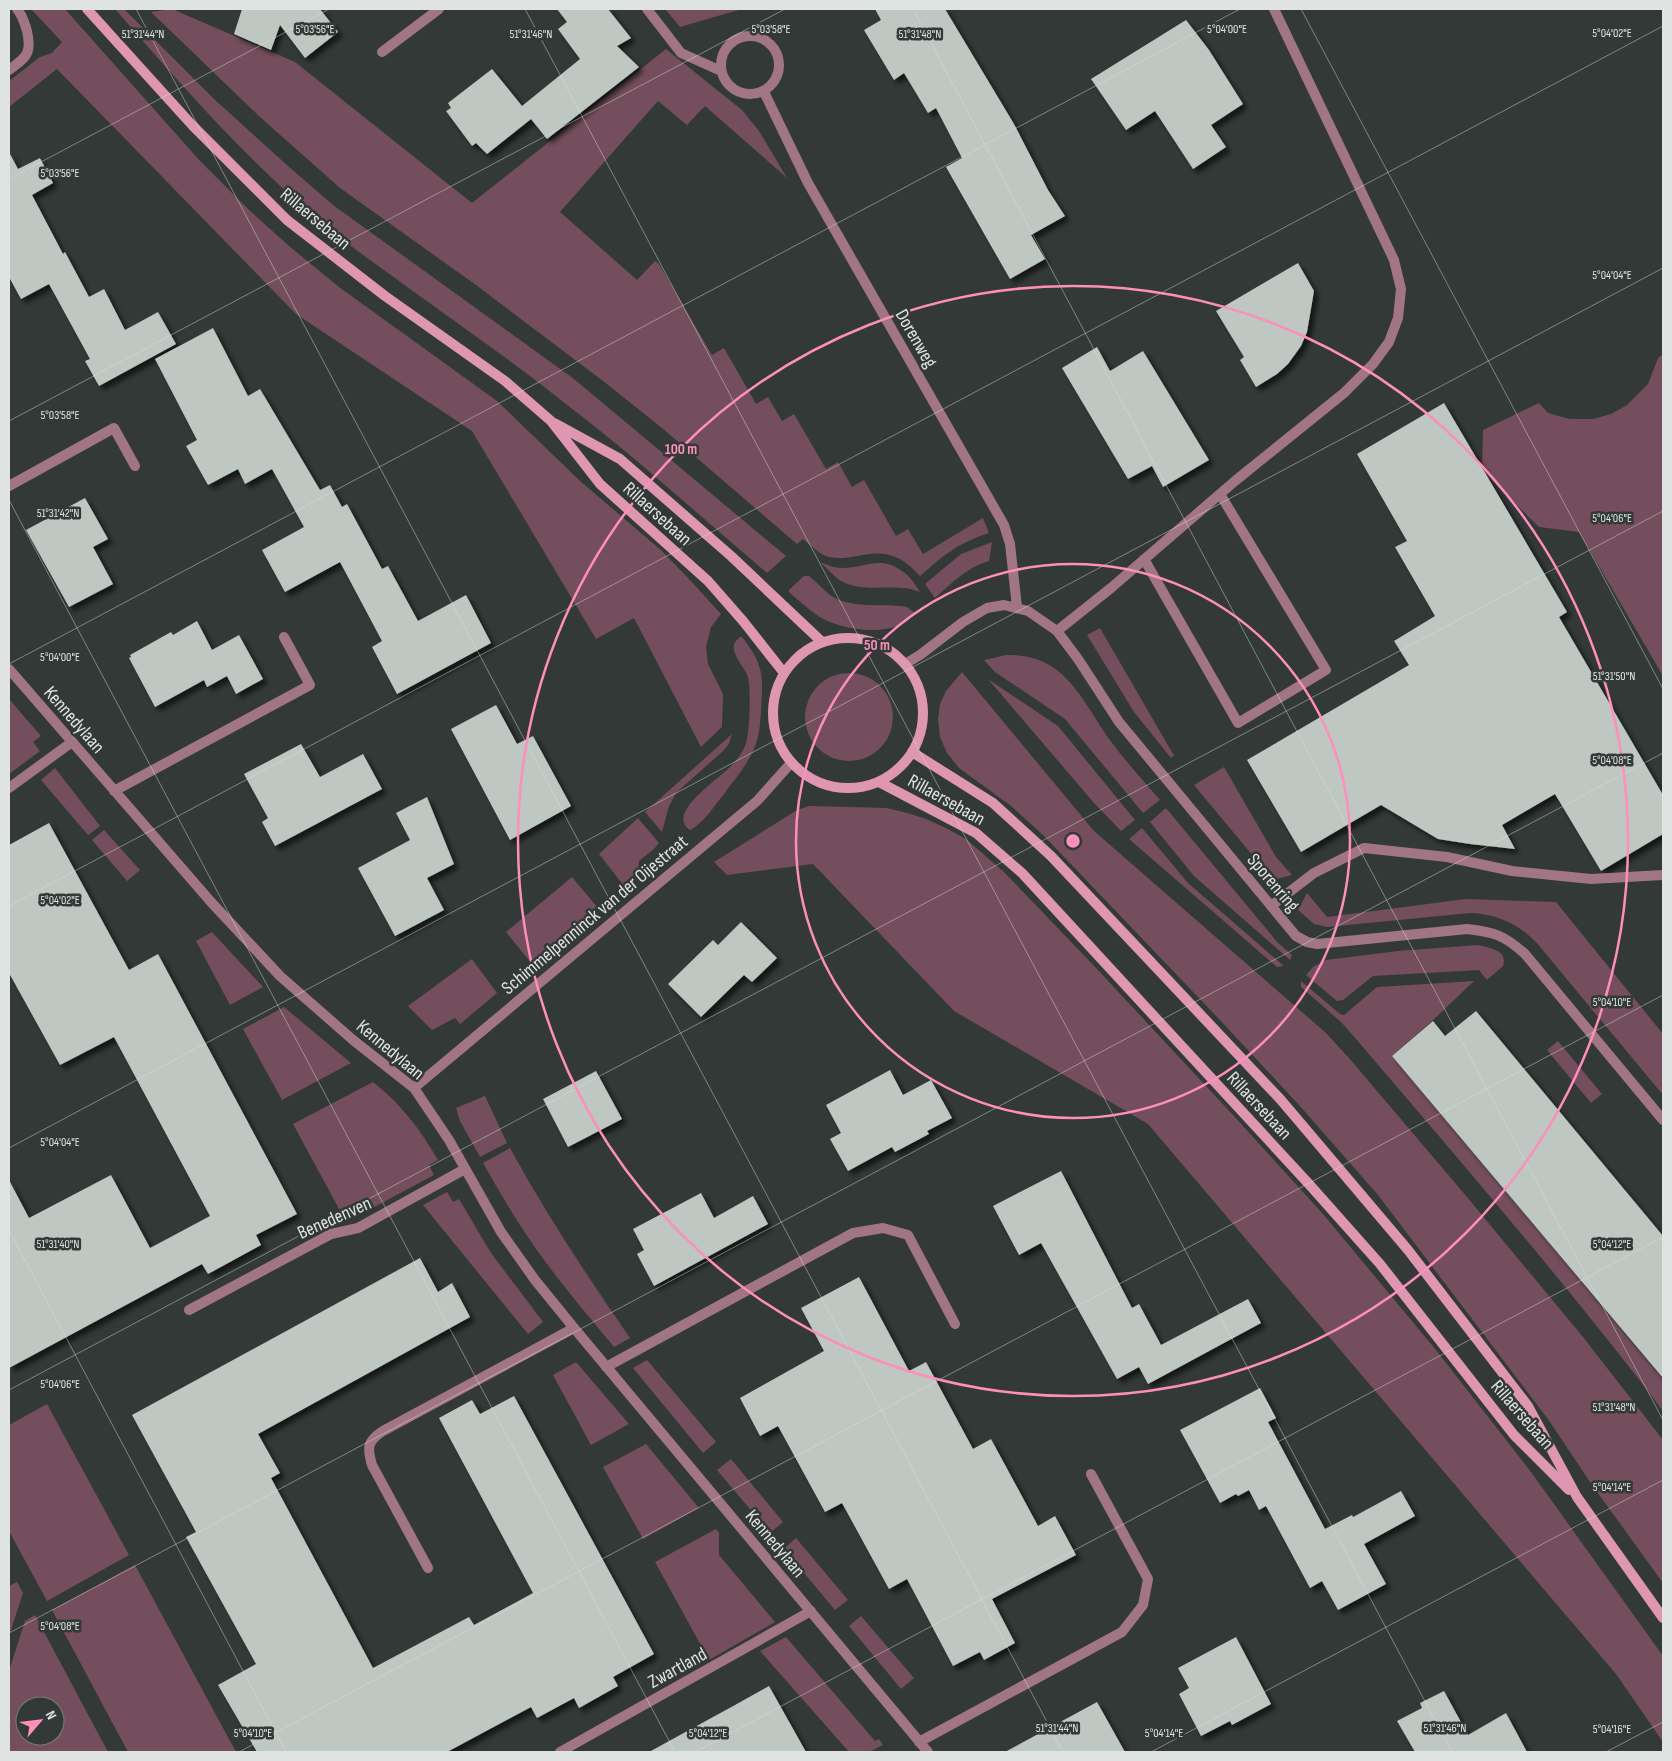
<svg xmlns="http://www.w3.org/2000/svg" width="1672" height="1761" font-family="'Sofia Sans Condensed',sans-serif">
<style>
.green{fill:#744e5c;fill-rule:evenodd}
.building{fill:#bec7c2;filter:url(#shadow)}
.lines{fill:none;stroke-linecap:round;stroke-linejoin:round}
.lane{stroke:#a27585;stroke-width:10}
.street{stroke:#a27585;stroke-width:10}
.secondary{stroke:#de96b1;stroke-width:10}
.ticks{fill:none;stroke:#dfe3e1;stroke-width:1;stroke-opacity:0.45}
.ring{fill:none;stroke:#fe8ebb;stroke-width:2.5}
.labels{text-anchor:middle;stroke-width:5;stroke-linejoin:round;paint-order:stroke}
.street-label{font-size:19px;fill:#dfe3e1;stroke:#323936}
.ticks-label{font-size:12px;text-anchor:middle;fill:#dfe3e1;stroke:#323936;stroke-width:5;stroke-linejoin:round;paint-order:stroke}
.centre{fill:#fe8ebb;stroke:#323936;stroke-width:2.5}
.ring-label{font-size:15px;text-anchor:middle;font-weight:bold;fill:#fe8ebb;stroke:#323936;stroke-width:5;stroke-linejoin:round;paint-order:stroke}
</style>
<defs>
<filter id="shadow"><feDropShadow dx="4.5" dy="4.5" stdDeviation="2.5" flood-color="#0009"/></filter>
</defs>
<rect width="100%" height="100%" fill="#323936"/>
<path class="green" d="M 31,9 L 65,9 L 200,161 L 248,209 L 289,246 L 339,287 L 497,401 L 580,481 L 662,551 L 688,578 L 721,614 L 711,627 L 706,647 L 708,664 L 723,694 L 722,727 L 701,747 L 634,618 L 596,639 L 472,431 L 296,314 L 57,69 L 9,107 L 9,81 L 40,57 L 52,53 L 62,42 Z
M 115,9 L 124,9 L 214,99 L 288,166 L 333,205 L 574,379 L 786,556 L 767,573 C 702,518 639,460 571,408 C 519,366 464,328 410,289 C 381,268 351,247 323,224 C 247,160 180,84 115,9 Z
M 172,9 L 295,62 L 472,203 L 666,49 L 742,110 L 759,131 L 787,178 L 705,106 L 687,125 L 658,101 L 560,212 L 637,280 L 655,261 L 659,264 L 712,355 L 724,348 L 756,404 L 768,397 L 782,421 L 794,414 L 826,469 L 838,462 L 852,487 L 864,480 L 896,536 L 908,529 L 923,554 L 983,518 L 989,533 C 958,543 944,555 920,576 C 900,554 885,550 857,556 C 847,558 838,559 829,557 C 819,554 811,546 803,539 L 797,544 L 662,428 L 603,381 L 476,285 L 340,188 L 260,117 L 151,12 Z
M 665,9 L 742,9 L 680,27 Z
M 1663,354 L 1663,676 L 1579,532 L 1539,527 L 1482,471 L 1483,430 L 1539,403 L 1548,413 L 1570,419 L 1593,419 L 1611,414 L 1627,405 L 1648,384 L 1658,358 Z
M 992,542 L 989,561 C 967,567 952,583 935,598 L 925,584 L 961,554 Z
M 820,562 C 827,565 835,568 842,568 C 865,568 881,555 902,571 C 910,576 915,584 920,592 C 896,582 867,594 843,582 C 835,578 827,568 820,562 Z
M 804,576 L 809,576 C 817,582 824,591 833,597 C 853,608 878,604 900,606 L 907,607 L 915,613 C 898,639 842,631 820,617 C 809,610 799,601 789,592 L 789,590 Z
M 1100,628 L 1173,754 L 1174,755 L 1171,758 L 1134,712 L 1087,635 Z
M 740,637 L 742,637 C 765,666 763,677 761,712 C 760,726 759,741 752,753 C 745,768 733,781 724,794 C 714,806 704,823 690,830 C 664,813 722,777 732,765 C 737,760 742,753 745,746 C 750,734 751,690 748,677 C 745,668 736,660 734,650 C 733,644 735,641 740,637 Z
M 1006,655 C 1065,653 1081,699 1110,740 C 1125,761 1143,780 1160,800 L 1143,813 L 1065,719 L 995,672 L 984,660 Z
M 962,672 L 1094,831 L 1325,1032 L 1349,1058 L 1467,1197 L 1583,1337 L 1663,1440 L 1663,1583 L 1592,1485 L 1550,1422 L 1378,1195 L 1299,1105 L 1219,1019 L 1044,836 L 1011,806 L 959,768 L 947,753 L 940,737 L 938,719 L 940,704 L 946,691 Z
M805 717a44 44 0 1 1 88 0a44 44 0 1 1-88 0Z
M 988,679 L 1058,726 L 1135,820 L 1121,831 L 1094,803 Z
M 9,699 L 41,736 L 33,742 L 40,751 L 9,774 Z
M 732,734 L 729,744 L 723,751 L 676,793 L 669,806 L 662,832 L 645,812 Z
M 1224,767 L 1276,857 L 1292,875 L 1273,880 L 1194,785 Z
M 55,768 L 100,826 L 88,835 L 41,780 Z
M 809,806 L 887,808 L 911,814 L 926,819 L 946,828 L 966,839 L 1005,873 L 1097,969 L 1233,1115 L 1323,1214 L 1436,1350 L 1531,1472 L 1663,1656 L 1663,1742 L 1616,1674 L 1148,1124 L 954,1011 L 813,864 L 727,875 L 714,862 L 797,810 Z
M 1166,808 L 1278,943 L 1292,955 L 1290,960 L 1194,876 L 1150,822 Z
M 638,818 L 659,843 L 654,849 L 639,861 L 638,876 L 624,886 L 599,854 Z
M 1142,828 L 1188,883 L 1284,966 L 1277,967 L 1129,839 Z
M 104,830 L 140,870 L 127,881 L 92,840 Z
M 572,877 L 598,908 L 532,964 L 506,932 Z
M 1307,893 L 1327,917 L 1466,899 L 1556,902 L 1663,1034 L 1663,1095 L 1536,942 C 1517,923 1496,914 1470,913 L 1327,927 L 1314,924 L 1298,910 Z
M 212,932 L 263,987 L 230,1005 L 196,941 Z
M 1478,945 C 1490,948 1508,950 1503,966 L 1487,980 L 1479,970 L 1373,976 L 1343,1000 L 1337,1001 L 1306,975 L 1313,967 L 1326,960 L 1398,951 Z
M 472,959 L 497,993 L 460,1024 L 455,1018 L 432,1030 L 408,1006 Z
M 1301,981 L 1340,1014 L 1344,1015 L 1377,987 L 1474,981 L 1432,1021 L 1392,1056 L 1663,1379 L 1663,1411 C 1566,1283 1460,1161 1356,1039 L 1341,1022 L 1301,987 Z
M 284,1007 L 351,1063 L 282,1100 L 243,1029 Z
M 1558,1041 L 1602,1094 L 1591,1103 L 1547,1050 Z
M 373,1082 C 401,1104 420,1129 438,1160 L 429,1165 L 434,1175 L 352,1219 L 350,1215 L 344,1218 L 293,1124 Z
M 485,1096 L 507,1143 L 480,1157 L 460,1121 L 456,1108 Z
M 510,1148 C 546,1214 587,1276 630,1338 L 614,1347 C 581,1307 548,1269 520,1225 C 507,1205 495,1184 483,1163 Z
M 447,1192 L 453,1202 L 459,1199 L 491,1253 L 543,1322 L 528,1334 L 423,1205 Z
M 647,1360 L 716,1442 L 703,1453 L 633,1368 Z
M 576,1362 L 629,1424 L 591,1445 L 553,1375 Z
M 47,1404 L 129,1555 L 47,1601 L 9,1531 L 9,1425 Z
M 646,1444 L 699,1508 L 643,1539 L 603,1467 Z
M 731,1459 L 783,1522 L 770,1533 L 717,1470 Z
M 716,1529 L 719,1533 L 719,1555 L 775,1622 L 709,1660 L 655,1562 Z
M 796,1538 L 848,1600 L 835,1610 L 784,1549 Z
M 135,1565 L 236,1752 L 128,1752 L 52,1610 Z
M 17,1582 L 23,1593 L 9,1636 L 9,1586 Z
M 35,1615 L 108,1752 L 9,1752 L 9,1671 L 25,1621 ZM 25,1706 L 55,1706 L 55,1736 L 25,1736 Z
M 861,1616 L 914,1678 L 901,1689 L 849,1626 Z
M 786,1637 L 875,1741 L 879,1739 L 883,1745 L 869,1752 L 849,1752 L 760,1651 Z"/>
<path class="building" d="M 242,9 L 320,9 L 338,32 L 305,58 L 280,25 L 271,50 L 234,34 Z
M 557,9 L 608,9 L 631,38 L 617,46 L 639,67 L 547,139 L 531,119 L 487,154 L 476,143 L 472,146 L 446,111 L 451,108 L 448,103 L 492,69 L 522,106 L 580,59 L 558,29 L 567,22 Z
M 875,9 L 945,9 L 1014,124 L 1048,190 L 1065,216 L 1031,235 L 1045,259 L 1010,279 L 946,167 L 962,158 L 936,108 L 928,113 L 904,73 L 894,80 L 864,30 L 881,20 Z
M 1186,20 L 1209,50 L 1243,104 L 1211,125 L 1226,147 L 1193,169 L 1155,111 L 1126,130 L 1091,79 Z
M 9,152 L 18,169 L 40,158 L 53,183 L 32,195 L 63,254 L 65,252 L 89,297 L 104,289 L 125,330 L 158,312 L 176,344 L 99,386 L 85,361 L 90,359 L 49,284 L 21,299 L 9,277 Z
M 1298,263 L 1314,291 L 1307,332 L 1301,346 L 1288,364 L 1277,374 L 1256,387 L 1240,360 L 1244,357 L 1216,311 Z
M 213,328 L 248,396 L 260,389 L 320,490 L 330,485 L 342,507 L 347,504 L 382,569 L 388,566 L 418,621 L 466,595 L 491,643 L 397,694 L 372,647 L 382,641 L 340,562 L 285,592 L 262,550 L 304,527 L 272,469 L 245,484 L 238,469 L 208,485 L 186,446 L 197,440 L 155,359 Z
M 1097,347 L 1110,371 L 1143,351 L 1209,460 L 1163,487 L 1152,466 L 1128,479 L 1062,368 Z
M 1444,403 L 1567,612 L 1559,617 L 1663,795 L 1663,834 L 1601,871 L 1555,794 L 1502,825 L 1515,849 L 1470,844 L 1438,839 L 1381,805 L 1301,852 L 1247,760 L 1409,665 L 1394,641 L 1435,616 L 1395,547 L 1407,541 L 1357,454 Z
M 85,498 L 108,539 L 93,547 L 113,584 L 69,607 L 26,530 Z
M 197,621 L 212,650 L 239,635 L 263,679 L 236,694 L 227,676 L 207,687 L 204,680 L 155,707 L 129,658 L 131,657 L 130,655 L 171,632 L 173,635 Z
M 496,705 L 517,744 L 533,736 L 571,806 L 510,840 L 451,729 Z
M 301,744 L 320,777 L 363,754 L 382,789 L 275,846 L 262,822 L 268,818 L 244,774 Z
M 427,797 L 454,864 L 427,878 L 444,910 L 395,936 L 358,868 L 410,840 L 396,813 Z
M 49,823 L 129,970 L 158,954 L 297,1214 L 256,1235 L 261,1245 L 208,1274 L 202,1264 L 9,1368 L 9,1180 L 29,1218 L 111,1175 L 150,1248 L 210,1216 L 114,1037 L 60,1065 L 9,973 L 9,845 Z
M 741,922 L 777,958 L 752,982 L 744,975 L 701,1017 L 668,984 L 713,940 L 718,945 Z
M 1476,1011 L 1663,1236 L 1663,1378 L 1392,1056 L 1433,1021 L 1445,1036 Z
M 890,1070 L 903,1095 L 931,1080 L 952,1118 L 927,1131 L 929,1134 L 895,1152 L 892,1147 L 848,1171 L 830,1139 L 841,1133 L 826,1105 Z
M 596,1071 L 622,1119 L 568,1147 L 543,1099 Z
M 1061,1171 L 1132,1308 L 1139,1304 L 1161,1345 L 1248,1299 L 1261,1323 L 1148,1384 L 1139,1367 L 1117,1379 L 1041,1243 L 1019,1255 L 993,1206 Z
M 701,1193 L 714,1218 L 753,1196 L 768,1224 L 654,1286 L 637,1254 L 644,1250 L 633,1229 Z
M 420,1258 L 438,1292 L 452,1283 L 470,1317 L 258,1434 L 280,1473 L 271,1478 L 373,1668 L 469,1617 L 474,1625 L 533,1593 L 439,1418 L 472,1400 L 480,1414 L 514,1396 L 654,1654 L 613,1677 L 618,1686 L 579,1708 L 574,1698 L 537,1718 L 531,1707 L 447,1752 L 257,1752 L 218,1685 L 256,1664 L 186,1537 L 196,1532 L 132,1415 Z
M 859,1277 L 909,1371 L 926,1362 L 973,1449 L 991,1439 L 1038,1526 L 1055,1516 L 1076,1555 L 992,1599 L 1015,1643 L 984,1660 L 980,1652 L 953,1666 L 907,1579 L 889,1589 L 842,1503 L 825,1512 L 778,1426 L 760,1436 L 740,1398 L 824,1351 L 801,1308 Z
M 1260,1388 L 1276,1418 L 1268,1422 L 1325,1529 L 1352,1515 L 1353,1517 L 1401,1491 L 1415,1516 L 1364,1544 L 1386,1584 L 1338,1610 L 1322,1581 L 1310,1588 L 1266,1506 L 1259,1510 L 1249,1490 L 1238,1496 L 1236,1494 L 1220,1503 L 1180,1430 Z
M 1236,1637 L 1271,1704 L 1232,1725 L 1230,1721 L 1201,1736 L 1179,1694 L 1189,1688 L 1178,1668 Z
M 769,1686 L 806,1752 L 649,1752 L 735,1705 Z
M 1444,1691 L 1468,1735 L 1506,1713 L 1527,1752 L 1415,1752 L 1397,1721 L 1422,1708 L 1420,1703 Z
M 1097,1702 L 1125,1752 L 1005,1752 Z"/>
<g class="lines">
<path class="lane" d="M 1144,559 L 1238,723 L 1326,670 L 1220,494
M 1057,631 L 1111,588 L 1235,481 L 1344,393 L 1373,364 L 1389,342 L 1398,318 L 1401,289 L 1394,260 L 1274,9
M 1271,906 L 1314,873 L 1364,848 L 1447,857 L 1512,871 L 1591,879 L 1663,875
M 428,1568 L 372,1465 C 367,1448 367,1441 383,1431 L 574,1328"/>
<path class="street" d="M 647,9 L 681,53 L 721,71
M721 65a29 29 0 1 1 58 0a29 29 0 1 1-58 0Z
M 382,52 L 439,9
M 9,70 C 27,57 32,53 27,31 C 24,22 23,16 17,9
M 764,92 L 808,183 L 1004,525 L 1010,544 L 1017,607
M 9,486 L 114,428 L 135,466
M 905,664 L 920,655 L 963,622 L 987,608 L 1004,605 L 1028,611 L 1057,631 L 1078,659 L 1119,722 L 1296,936 L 1307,942 L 1317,944 L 1467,929 C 1494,932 1504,935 1525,954 L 1663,1120
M 9,669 L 211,902 L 280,976 L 353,1040 L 414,1088 L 449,1140 L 501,1232 L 535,1280 L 574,1328 L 928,1752
M 9,788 L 72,742
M 114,791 L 310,685 L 284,637
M 414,1088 L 757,801 L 791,763
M 189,1310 L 331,1234 L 358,1228 L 465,1169
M 606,1367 L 853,1233 L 883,1228 L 908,1235 L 955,1324
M 919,1742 L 1122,1632 L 1143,1605 L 1148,1579 L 1091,1474
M 560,1752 L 811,1611"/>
<path class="secondary" d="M 87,9 L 192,125 L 287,220 L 385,296 L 505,381 L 551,421 L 600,484 L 708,581 L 743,621 L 784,673
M 554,423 L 620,459 L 731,556 L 822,642
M773 713a75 75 0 1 1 150 0a75 75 0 1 1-150 0Z
M 912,752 L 993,803 L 1051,856 L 1281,1100 L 1408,1250 L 1528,1406 L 1577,1497 L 1663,1618
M 879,782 L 976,833 L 1022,873 L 1308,1183 L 1380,1264 L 1514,1435 L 1569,1490"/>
</g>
<path class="ticks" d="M 136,9 L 1063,1752M 525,9 L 1452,1752M 913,9 L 1663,1420M 1301,9 L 1663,689M 9,179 L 329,9M 9,421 L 785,9M 9,500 L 675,1752M 9,664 L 1240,9M 9,906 L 1663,26M 9,1148 L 1663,268M 9,1230 L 286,1752M 9,1390 L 1663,511M 9,1633 L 1663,753M 239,1752 L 1663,995M 695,1752 L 1663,1237M 1151,1752 L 1663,1480M 1606,1752 L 1663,1722"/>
<g class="ring">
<circle cx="1073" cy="841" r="277"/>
<circle cx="1073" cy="841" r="555"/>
</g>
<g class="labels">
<g class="street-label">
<text transform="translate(316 218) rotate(40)" y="7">Rillaersebaan</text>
<text transform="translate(917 338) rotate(60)" y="7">Dorenweg</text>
<text transform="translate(658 513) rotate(42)" y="7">Rillaersebaan</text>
<text transform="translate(75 719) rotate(49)" y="7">Kennedylaan</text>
<text transform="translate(947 799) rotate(29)" y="7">Rillaersebaan</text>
<text transform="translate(1274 882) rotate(50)" y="7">Sporenring</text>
<text transform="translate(594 914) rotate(-40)" y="7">Schimmelpenninck van der Oijestraat</text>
<text transform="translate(391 1049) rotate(40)" y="7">Kennedylaan</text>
<text transform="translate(1260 1105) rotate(47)" y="7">Rillaersebaan</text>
<text transform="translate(334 1217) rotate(-24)" y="7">Benedenven</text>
<text transform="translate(1523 1414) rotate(49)" y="7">Rillaersebaan</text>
<text transform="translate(776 1543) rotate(50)" y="7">Kennedylaan</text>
<text transform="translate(677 1667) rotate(-29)" y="7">Zwartland</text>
</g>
</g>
<g class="ticks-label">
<text x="315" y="33">5°03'56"E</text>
<text x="1227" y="33">5°04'00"E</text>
<text x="771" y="33">5°03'58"E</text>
<text x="1612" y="37">5°04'02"E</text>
<text x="143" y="38">51°31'44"N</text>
<text x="531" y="38">51°31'46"N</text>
<text x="920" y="38">51°31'48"N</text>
<text x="60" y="177">5°03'56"E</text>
<text x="1612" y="279">5°04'04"E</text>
<text x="60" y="419">5°03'58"E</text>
<text x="58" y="517">51°31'42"N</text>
<text x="1612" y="522">5°04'06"E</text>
<text x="60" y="661">5°04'00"E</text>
<text x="1614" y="680">51°31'50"N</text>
<text x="1612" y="764">5°04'08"E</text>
<text x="60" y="904">5°04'02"E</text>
<text x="1612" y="1006">5°04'10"E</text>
<text x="60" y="1146">5°04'04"E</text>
<text x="58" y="1248">51°31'40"N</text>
<text x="1612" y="1248">5°04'12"E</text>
<text x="60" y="1388">5°04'06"E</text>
<text x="1614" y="1411">51°31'48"N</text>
<text x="1612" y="1491">5°04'14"E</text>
<text x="60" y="1630">5°04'08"E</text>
<text x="1057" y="1732">51°31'44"N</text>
<text x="1445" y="1732">51°31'46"N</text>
<text x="1612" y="1733">5°04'16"E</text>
<text x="253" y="1737">5°04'10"E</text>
<text x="708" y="1737">5°04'12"E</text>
<text x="1164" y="1737">5°04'14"E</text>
</g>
<circle cx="1073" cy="841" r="8" class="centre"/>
<g class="ring-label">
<text x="681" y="454">100 m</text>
<text x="877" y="650">50 m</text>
</g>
<rect width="1672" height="1761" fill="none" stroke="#dfe3e1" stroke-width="20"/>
<g transform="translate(40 1721) rotate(62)"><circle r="24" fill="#323936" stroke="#777d7a"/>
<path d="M0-4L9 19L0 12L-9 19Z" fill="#fe8ebb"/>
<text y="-8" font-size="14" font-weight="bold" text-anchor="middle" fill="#dfe3e1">N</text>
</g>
</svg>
